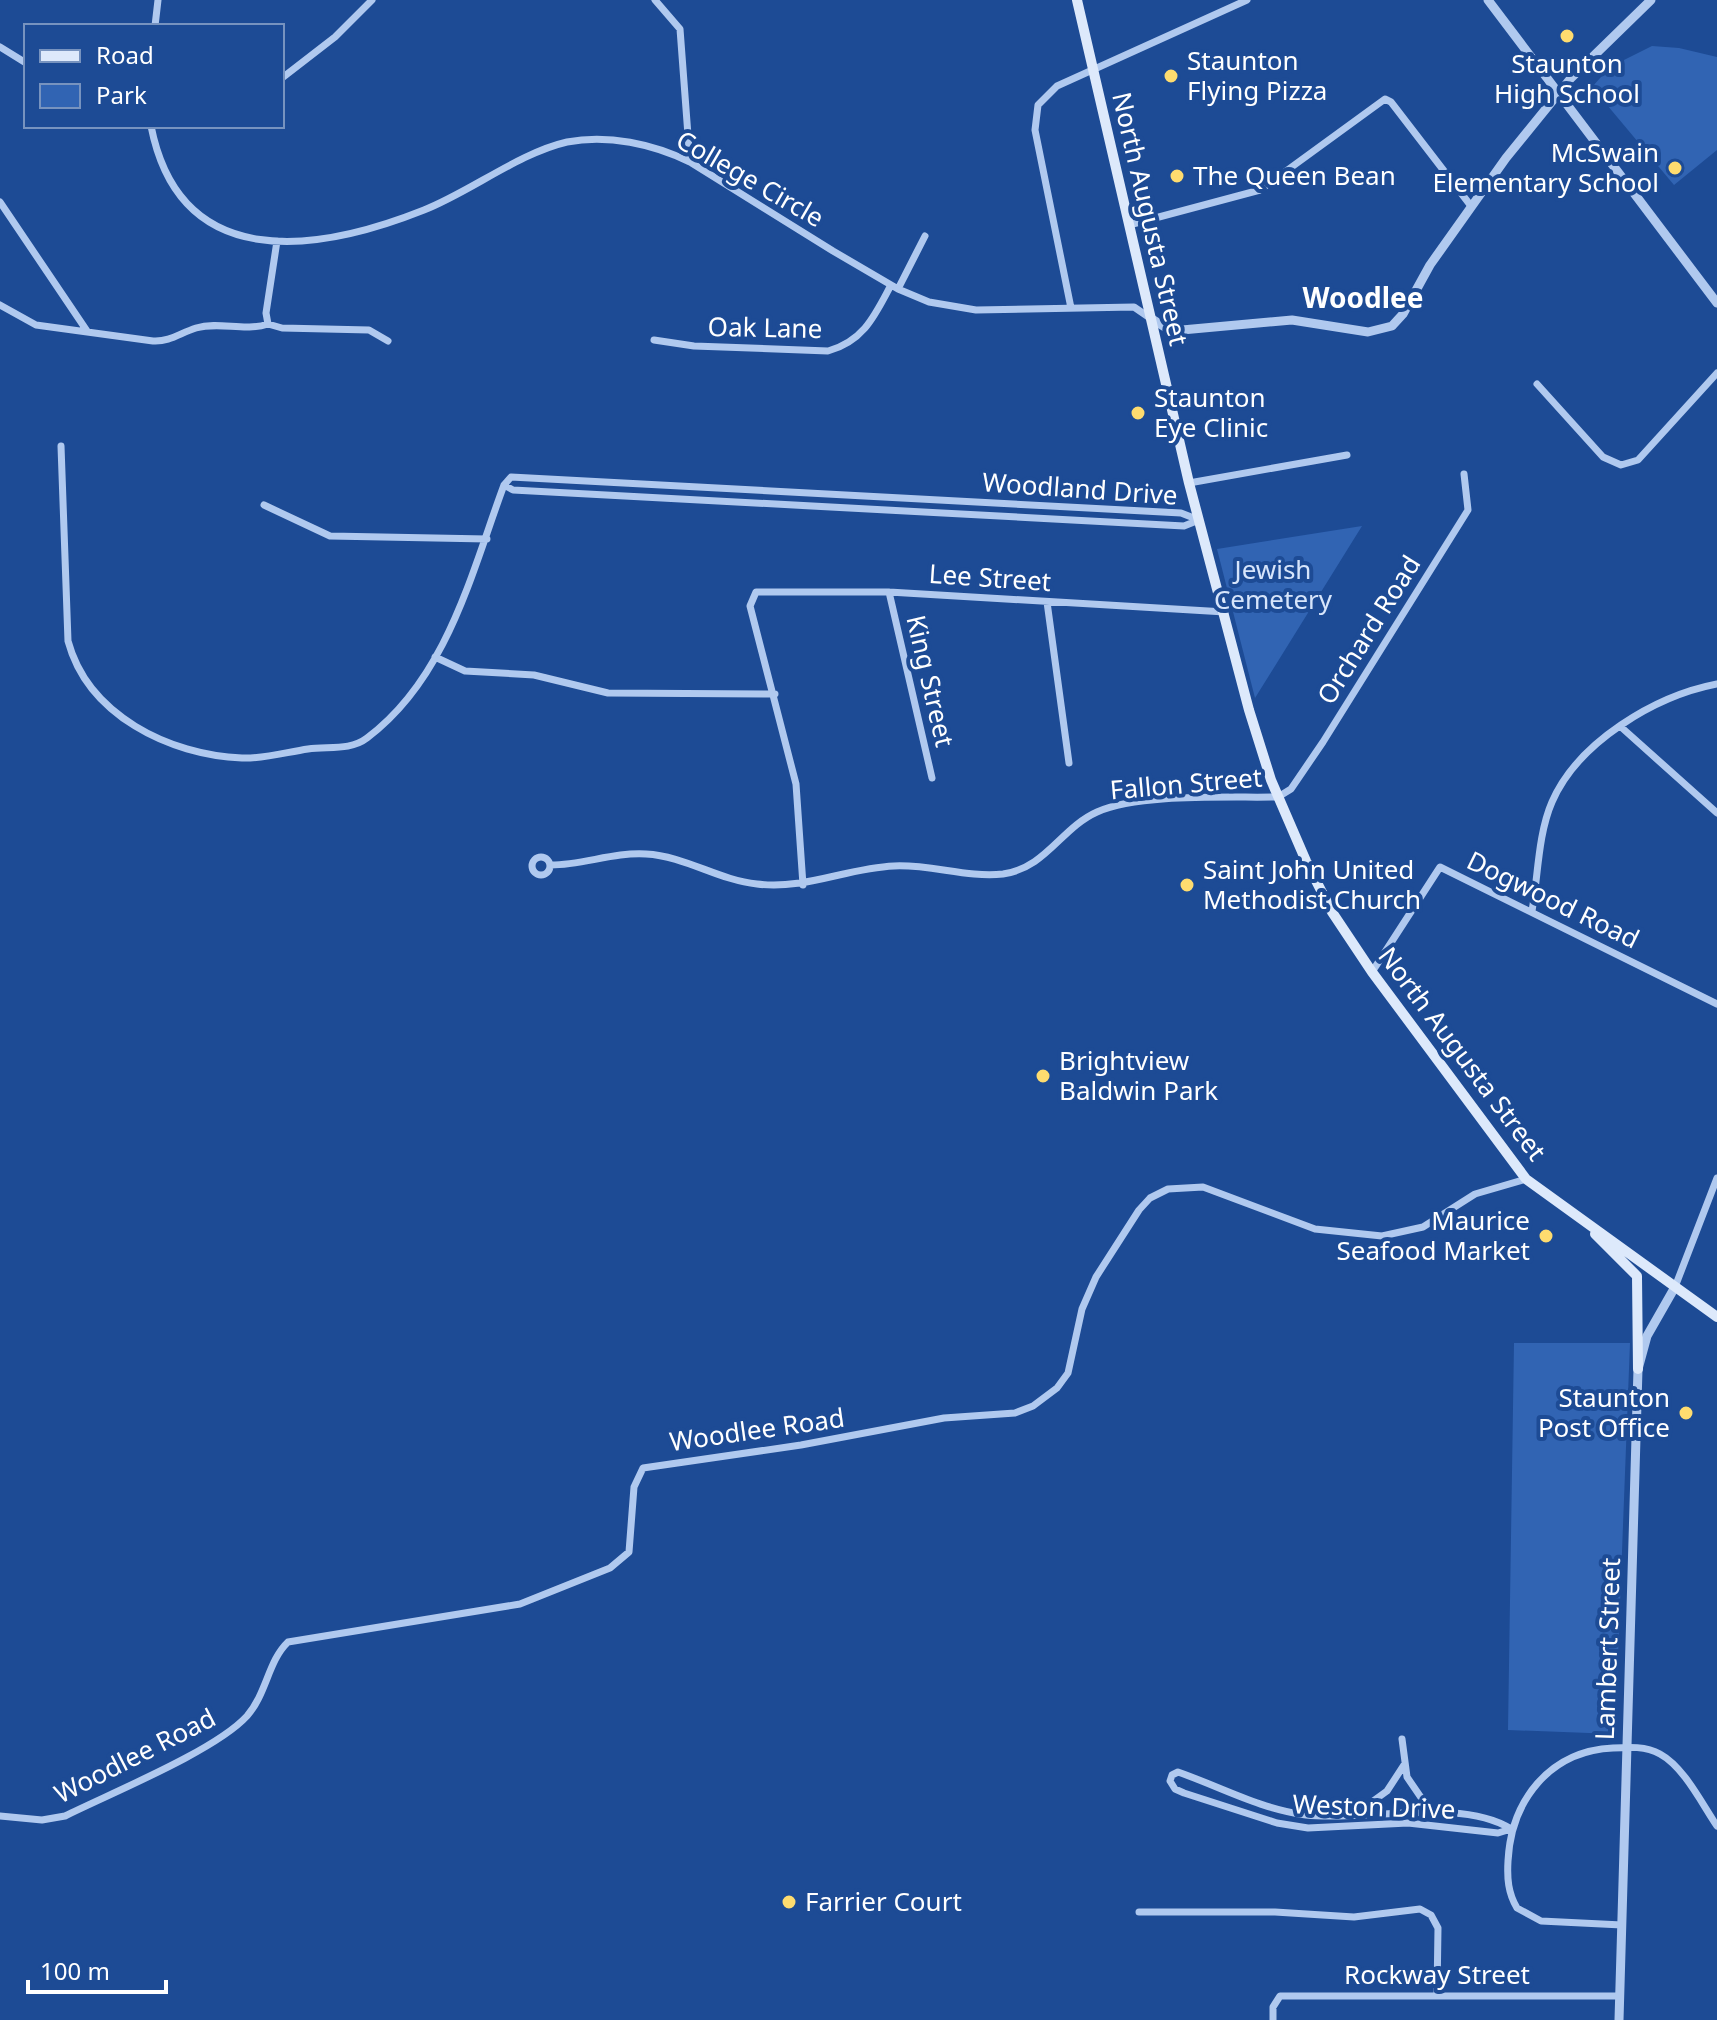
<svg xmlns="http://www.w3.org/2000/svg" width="1717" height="2020" font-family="'Noto Sans',sans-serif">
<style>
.green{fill:#3164b3}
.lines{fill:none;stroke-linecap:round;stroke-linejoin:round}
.minor{stroke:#b0c9ef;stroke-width:7}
.tertiary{stroke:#b0c9ef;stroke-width:9}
.secondary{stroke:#dde9fb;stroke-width:10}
.poi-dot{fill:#fedc6f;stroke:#1d4b95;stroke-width:3}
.labels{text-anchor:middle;stroke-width:8;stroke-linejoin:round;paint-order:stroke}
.poi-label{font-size:26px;fill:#fff;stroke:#1d4b95;text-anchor:start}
.street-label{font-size:26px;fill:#fff;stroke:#1d4b95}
.park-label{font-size:26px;fill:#d7e5fb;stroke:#1d4b95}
.neighbourhood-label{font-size:28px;font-weight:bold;fill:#fff;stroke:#1d4b95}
</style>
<rect width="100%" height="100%" fill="#1d4b95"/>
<path class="green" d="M 1652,46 L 1679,48 L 1717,57 L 1717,150 L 1674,185 L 1592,87 L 1610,67 Z
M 1362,526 L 1255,698 L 1217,549 Z
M 1514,1343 L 1630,1343 L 1615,1734 L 1508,1730 Z"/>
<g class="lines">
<path class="minor" d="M 655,0 L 680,29 L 690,162
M 155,26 L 158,0
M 0,47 L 26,63
M 282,78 L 335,37 L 372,0
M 151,126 C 180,273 316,253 424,210 C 470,192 519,153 567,142 C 608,134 653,144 690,162 L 833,251 L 898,289 L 929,302 L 976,310 L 1134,307 L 1150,318
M 0,202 L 87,331
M 1129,225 L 1260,190 L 1385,99 L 1391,102 L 1471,206
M 277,241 L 266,313 L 268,324 L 282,328 L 369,330 L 388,341
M 898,289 L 925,236
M 0,305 L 36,325 L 153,341 C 170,342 180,333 196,328 C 220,321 244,332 268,324
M 1071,308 L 1035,130 L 1038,105 L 1057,86 L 1247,0
M 654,340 L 694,346 L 828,351 C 864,341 875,315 891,285
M 1537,384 L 1603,457 L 1621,465 L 1638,460 L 1717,373
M 61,446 L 68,641 C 88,715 169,755 242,758 C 264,759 287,752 308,749 C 328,746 350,751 367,738 C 447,678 471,574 504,485 L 511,477 L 1181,513 L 1199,520
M 1189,483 L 1347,455
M 504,485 L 513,490 L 1184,526 L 1199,520
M 264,505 L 330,536 L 487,539
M 889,592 L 932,778
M 1047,602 L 1069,763
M 435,657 L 465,671 L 534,675 L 608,693 L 775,694
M 1621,727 L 1717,813
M532 866a9 9 0 1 1 18 0a9 9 0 1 1-18 0Z
M 551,865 C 583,865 614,852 646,854 C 685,856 718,880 757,884 C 805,890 847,868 894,866 C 930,864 967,878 1003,874 C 1046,868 1061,828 1097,812 C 1139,793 1230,798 1278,797 L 1291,789 L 1323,742 L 1468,510 L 1464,474
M 803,885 L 796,784 L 750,606 L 756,592 L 889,592 L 1225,612
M 1532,911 C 1538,877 1538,834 1552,802 C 1578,742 1655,696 1717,684
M 1372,972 L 1440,867 L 1717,1004
M 1675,1287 L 1717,1178
M 1402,1739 L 1407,1777 L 1433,1815
M 1178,1772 C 1221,1787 1260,1809 1306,1815 C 1363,1822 1460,1797 1511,1829 L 1498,1833 L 1408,1823 L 1308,1828 L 1277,1823 L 1184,1793 L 1175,1789 L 1170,1781 L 1172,1775 Z
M 1358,1812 L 1387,1791 L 1404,1765
M 0,1816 L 42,1820 L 65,1816 C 111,1793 215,1751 247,1716 C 267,1693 268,1661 288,1642 L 520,1604 L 610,1568 L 629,1552 L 634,1487 L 643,1468 L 801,1445 L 944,1418 L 1015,1413 L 1033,1406 L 1057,1388 L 1068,1373 L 1082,1309 L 1096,1277 L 1139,1210 L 1150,1198 L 1168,1189 L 1203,1187 L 1315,1229 L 1382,1236 L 1423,1227 L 1475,1194 L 1526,1179
M 1139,1912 L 1275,1912 L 1354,1917 L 1420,1909 L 1431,1915 L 1438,1928 L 1437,1994
M 1622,1925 L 1541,1921 L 1517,1908 C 1508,1893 1507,1878 1508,1861 C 1511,1801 1549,1751 1613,1748 C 1629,1747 1646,1746 1660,1754 C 1684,1767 1702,1804 1717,1826
M 1273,2020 L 1273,2007 L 1280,1996 L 1620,1996"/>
<path class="tertiary" d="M 1488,0 L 1717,303
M 1152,319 L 1171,331 L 1292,320 L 1368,332 L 1392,326 L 1403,314 L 1430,265 L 1506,158 L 1571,78 L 1651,0
M 1619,2020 L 1638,1369 L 1647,1336 L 1675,1287"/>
<path class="secondary" d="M 1077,0 L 1189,483 L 1249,710 L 1271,780 L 1306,861 L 1332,912 L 1372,972 L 1526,1179 L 1717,1317
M 1595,1234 L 1637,1276 L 1638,1369"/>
</g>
<g class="poi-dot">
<circle cx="1567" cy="36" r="8"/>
<circle cx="1171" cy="76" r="8"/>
<circle cx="1675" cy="168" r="8"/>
<circle cx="1177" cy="176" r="8"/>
<circle cx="1138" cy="413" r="8"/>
<circle cx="1187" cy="885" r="8"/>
<circle cx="1043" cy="1076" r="8"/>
<circle cx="1546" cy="1236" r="8"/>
<circle cx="1686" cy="1413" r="8"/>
<circle cx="789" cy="1902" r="8"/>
</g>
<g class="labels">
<g class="poi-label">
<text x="1187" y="70">Staunton<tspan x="1187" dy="30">Flying Pizza</tspan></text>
<text x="1567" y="73" text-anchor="middle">Staunton<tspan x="1567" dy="30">High School</tspan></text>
<text x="1659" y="162" text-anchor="end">McSwain<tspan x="1659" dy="30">Elementary School</tspan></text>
<text x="1193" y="185">The Queen Bean</text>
<text x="1154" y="407">Staunton<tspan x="1154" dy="30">Eye Clinic</tspan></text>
<text x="1203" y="879">Saint John United<tspan x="1203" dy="30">Methodist Church</tspan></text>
<text x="1059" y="1070">Brightview<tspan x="1059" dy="30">Baldwin Park</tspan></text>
<text x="1530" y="1230" text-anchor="end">Maurice<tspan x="1530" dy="30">Seafood Market</tspan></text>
<text x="1670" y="1407" text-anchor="end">Staunton<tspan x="1670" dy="30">Post Office</tspan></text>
<text x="805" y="1911">Farrier Court</text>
</g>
<g class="street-label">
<text transform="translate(750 179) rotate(30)" y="9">College Circle</text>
<text transform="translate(1150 219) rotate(77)" y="9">North Augusta Street</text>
<text transform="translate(765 328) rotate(1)" y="9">Oak Lane</text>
<text transform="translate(1080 489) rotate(4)" y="9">Woodland Drive</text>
<text transform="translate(990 578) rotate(4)" y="9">Lee Street</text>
<text transform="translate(1369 630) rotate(-58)" y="9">Orchard Road</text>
<text transform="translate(930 681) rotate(77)" y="9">King Street</text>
<text transform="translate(1186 784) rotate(-5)" y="9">Fallon Street</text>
<text transform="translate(1553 900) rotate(26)" y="9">Dogwood Road</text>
<text transform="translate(1462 1054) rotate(53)" y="9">North Augusta Street</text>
<text transform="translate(757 1430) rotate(-8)" y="9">Woodlee Road</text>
<text transform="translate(1608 1649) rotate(-88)" y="9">Lambert Street</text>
<text transform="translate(135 1756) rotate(-27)" y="9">Woodlee Road</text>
<text transform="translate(1374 1807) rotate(2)" y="9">Weston Drive</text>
<text x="1437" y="1984">Rockway Street</text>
</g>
<g class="park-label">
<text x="1273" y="579">Jewish<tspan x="1273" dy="30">Cemetery</tspan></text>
</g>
<g class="neighbourhood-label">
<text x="1363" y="308">Woodlee</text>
</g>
</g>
<rect x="24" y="24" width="260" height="104" fill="#1d4b95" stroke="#7793bf" stroke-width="2"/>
<rect x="40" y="50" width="40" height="12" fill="#dde9fb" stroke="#7793bf" stroke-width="2"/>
<text x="96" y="64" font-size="24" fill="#ffffff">Road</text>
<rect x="40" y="84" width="40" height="24" fill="#3164b3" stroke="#7793bf" stroke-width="2"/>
<text x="96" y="104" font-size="24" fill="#ffffff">Park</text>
<path d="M28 1980v12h138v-12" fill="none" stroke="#ffffff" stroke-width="4"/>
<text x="40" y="1980" font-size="24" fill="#ffffff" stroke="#1d4b95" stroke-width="6" paint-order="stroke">100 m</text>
</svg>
